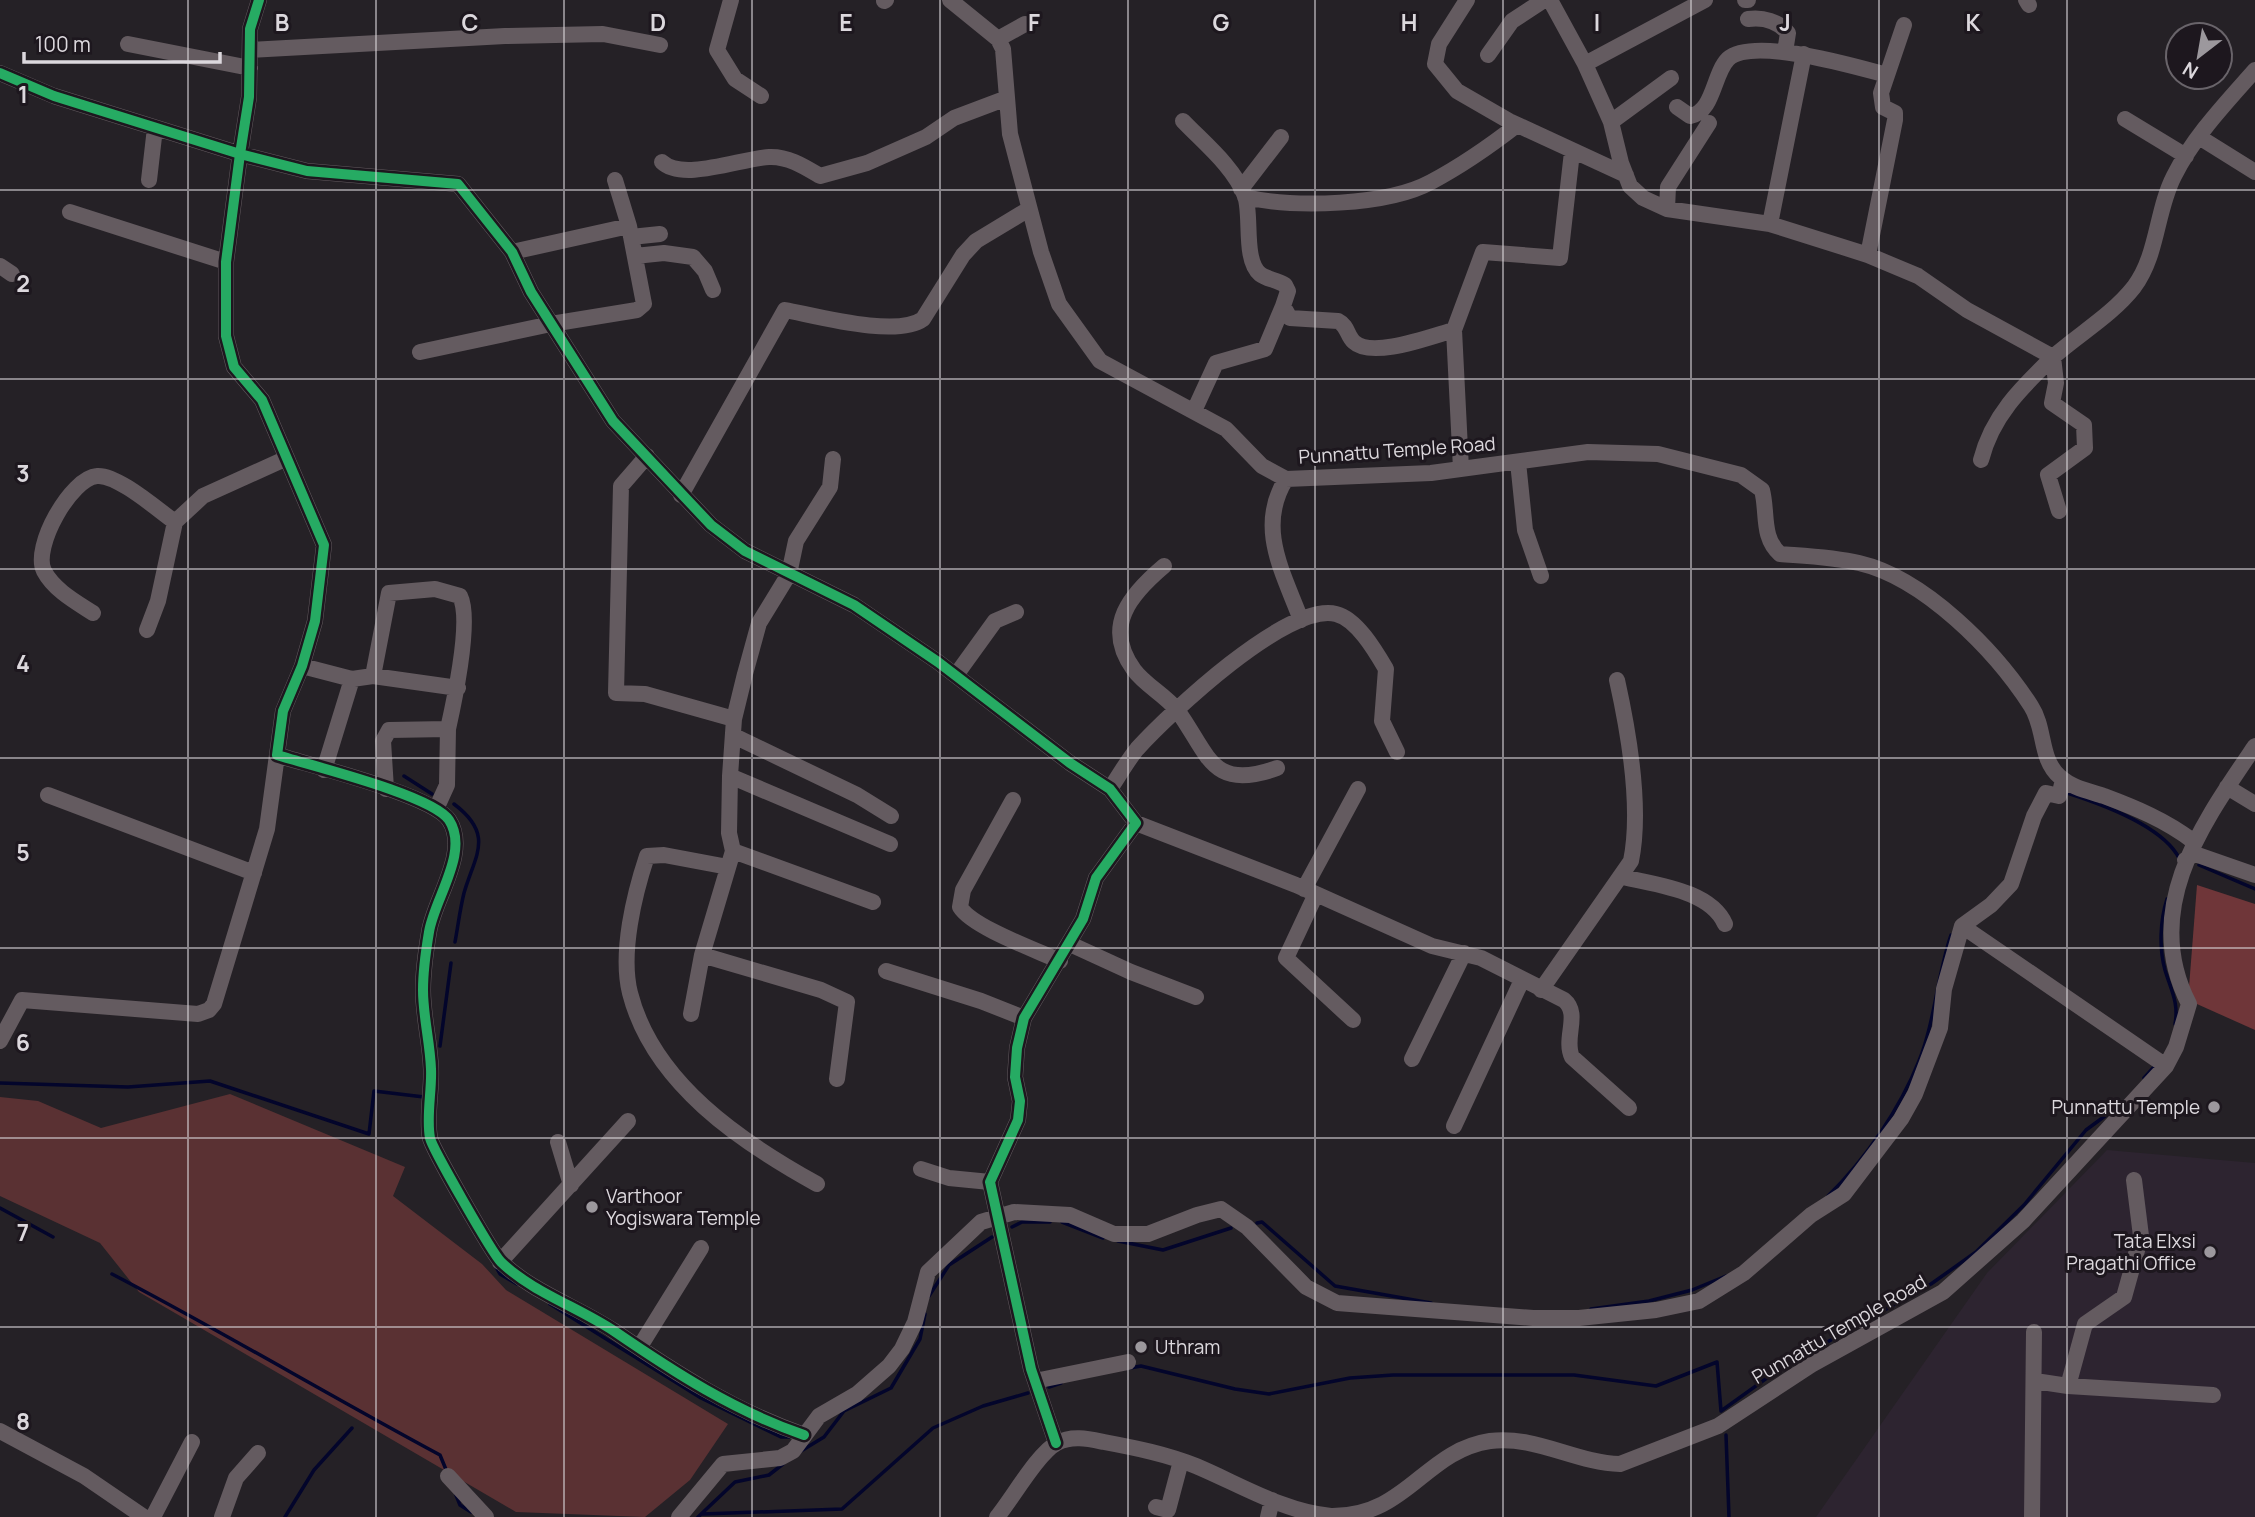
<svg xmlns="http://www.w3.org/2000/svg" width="2255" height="1517" font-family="Manrope,sans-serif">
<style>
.built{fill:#2d2430}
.green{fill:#5a3133}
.forest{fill:#6f3639}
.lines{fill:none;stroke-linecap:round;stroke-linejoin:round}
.stream{stroke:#03052b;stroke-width:3.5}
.street{stroke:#645b60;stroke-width:16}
.cycleway-casing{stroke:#1d171e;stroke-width:15}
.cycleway{stroke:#26ab63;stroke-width:10}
.grid{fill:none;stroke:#dcd8dd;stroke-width:2;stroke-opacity:0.55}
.poi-dot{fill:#9c989d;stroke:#1d171e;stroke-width:2.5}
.labels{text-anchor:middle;stroke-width:6;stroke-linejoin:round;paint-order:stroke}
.street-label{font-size:19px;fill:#dcd8dd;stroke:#1d171e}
.poi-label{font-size:19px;fill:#dcd8dd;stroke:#1d171e;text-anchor:end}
.grid-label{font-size:23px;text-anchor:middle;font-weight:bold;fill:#dcd8dd;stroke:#1d171e;stroke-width:6;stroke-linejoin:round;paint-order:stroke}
</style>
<rect width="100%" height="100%" fill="#252126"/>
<path class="built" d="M 2107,1150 L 2255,1163 L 2255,1517 L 1816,1517 L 1987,1273 Z"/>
<path class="green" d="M 230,1094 L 405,1167 L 393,1196 L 482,1264 L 506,1290 L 728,1424 L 690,1480 L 645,1517 L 516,1512 L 139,1292 L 100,1243 L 0,1196 L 0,1097 L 38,1101 L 101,1128 Z"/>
<path class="forest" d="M 2197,885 L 2255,904 L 2255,1030 L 2188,1000 Z"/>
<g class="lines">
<path class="stream" d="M 404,776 L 432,794
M 2064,792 C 2099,803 2162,825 2179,858
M 454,804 C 495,835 475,855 464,893 C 460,909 458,926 455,942
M 2199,865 L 2255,889
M 2167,899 C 2160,921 2159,948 2165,970 C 2171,990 2179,1003 2175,1024
M 440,1046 L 451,963
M 2144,1078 L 2154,1067
M 0,1083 L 128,1087 L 210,1081 L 369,1134 L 374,1091 L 424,1097
M 1828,1196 C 1865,1160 1900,1109 1919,1061 C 1935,1021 1937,976 1951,935
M 0,1208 L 53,1237
M 1062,1222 L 1103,1238
M 1257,1223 L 1262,1222 L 1335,1286 L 1431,1303
M 1012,1227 L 1022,1222 L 1050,1222
M 1118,1241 L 1163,1250 L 1231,1228
M 496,1267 L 500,1274 L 517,1284
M 112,1274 C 223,1332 330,1396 440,1455 L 447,1472
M 929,1296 L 949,1265 L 992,1237
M 550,1304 L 701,1398 L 781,1437 L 790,1437
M 1591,1309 L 1649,1301 L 1692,1290 L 1726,1276
M 1130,1368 L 1141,1366 L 1235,1389 L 1269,1394 L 1350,1378 L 1393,1375 L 1574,1375 L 1656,1386 L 1717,1362 L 1721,1411 L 1781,1368 L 1931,1284 L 1976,1252 L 2024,1205 L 2086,1130 L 2120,1105
M 1049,1387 L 1061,1383
M 1726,1435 L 1729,1517
M 801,1451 L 824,1437 L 844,1411 L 891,1388 L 920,1339 L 925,1314
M 456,1495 L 460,1505 L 471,1512
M 703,1514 L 842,1509 L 933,1428 L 983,1406 L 1028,1393
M 285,1517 L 314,1470 L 352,1428
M 698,1517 L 735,1482 L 769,1475 L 783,1464"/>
<path class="street" d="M 259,0 L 250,29 L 249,97 L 240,154 L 307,171 L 458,184 L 512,252 L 531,292 L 613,421 L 711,525 L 745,551 L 854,605 L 938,662 L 1070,763 L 1110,789 L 1136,823 L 1096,878 L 1083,919 L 1024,1018 L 1017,1048 L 1015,1077 L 1020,1101 L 1018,1120 L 990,1182 L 1031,1369 L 1056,1443
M 731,0 L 717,50 L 735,79 L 761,96
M 950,0 L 998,39 L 1003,49 L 1010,134 L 1041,252 L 1059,304 L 1100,361 L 1226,429 L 1262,466 L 1286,479 L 1431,473 L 1588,452 L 1658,454 L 1741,475 L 1762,490 C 1768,513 1761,537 1780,554 C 1806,556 1833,557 1859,563 C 1924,578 1995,650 2031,706 C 2046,729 2039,759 2060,777 C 2072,788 2089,791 2104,796 C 2136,808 2165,820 2193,841
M 1467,0 L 1439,44 L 1435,64 L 1457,91 L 1509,121 L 1626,175
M 1550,0 L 1585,64 L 1611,122 L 1621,163 L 1630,186 L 1643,198 L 1667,209 L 1770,224 L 1868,255 L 1918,276 L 1967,310 L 2053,357 C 2079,334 2112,315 2134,287 C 2158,255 2156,211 2174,176 C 2194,136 2226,103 2255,70
M 1745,0 L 1748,0
M 2026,0 L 2029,5
M 884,1 L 886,0
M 1748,19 C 1763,17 1778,21 1788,33 L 1785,52
M 998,39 L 1025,24
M 128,44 L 250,68
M 250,50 L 505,36 L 603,34 L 660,45
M 1488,55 L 1512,21 L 1544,0
M 1585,64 L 1705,0
M 0,73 L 54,96 L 240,154 L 226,262 L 226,336 L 234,367 L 262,400 L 324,545 L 315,621 L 302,666 L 283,711 L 277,755 C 312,766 432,795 449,820 C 470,852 434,899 429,932 C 426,950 423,971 423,990 C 423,1016 430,1042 431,1069 C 432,1091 426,1116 430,1138 C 432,1148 492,1253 501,1262 C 532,1292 578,1307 614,1331 C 674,1372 734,1411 804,1435
M 1677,107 L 1690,116 C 1714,112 1713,74 1728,59 C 1753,36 1856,67 1887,75
M 2125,119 L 2186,156
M 1183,121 C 1204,143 1234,167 1245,196 C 1252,215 1243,260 1260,274 C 1266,279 1277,280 1285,285 L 1288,291 L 1283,306 L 1290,318 L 1338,321 C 1348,326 1347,336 1354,342 C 1372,359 1432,336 1454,330
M 1611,122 L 1671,78
M 2199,137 L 2255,172
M 662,162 C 683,182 742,158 769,157 C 788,156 805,167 820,176 L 867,163 L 926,137 L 954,118 L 1007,98
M 149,180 L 155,128
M 1241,189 L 1281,137
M 1245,197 C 1294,208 1387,206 1431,182 C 1461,166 1490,146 1517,125
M 1667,209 L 1668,187 L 1709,123
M 70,212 L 226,262
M 1770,224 L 1804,54
M 631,237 L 660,234
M 512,252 L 629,226
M 1868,255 L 1895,120 L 1895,113 L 1883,107 L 1881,93 L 1904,25
M 635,256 L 664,253 L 693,257 L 705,271 L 713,290
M 0,266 L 12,274
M 420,352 L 551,324 L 637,310 L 644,304 L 629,226 L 615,180
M 2053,357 L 2056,383 L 2052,403 L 2084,425 L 2085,448 L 2048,475 L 2059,511
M 1194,411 L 1216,363 L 1265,349 L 1283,306
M 647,456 L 621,486 L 616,693 L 645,694 L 734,719
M 1981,460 C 1992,416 2021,388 2053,357
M 1518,462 L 1525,530 L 1541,576
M 1461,469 L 1454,330 L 1483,252 L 1560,258 L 1572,152
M 1286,479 C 1256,527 1283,572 1301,620
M 681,495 L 785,310 C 817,316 897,338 923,319 L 963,255 L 976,241 L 1029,209
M 1164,566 C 1131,594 1102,626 1134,670 C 1145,685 1165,695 1177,710 C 1209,754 1211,792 1277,768
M 93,613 C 76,602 54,590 44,571 C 32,547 71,478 97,476 C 117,474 158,510 175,522
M 147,630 L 158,601 L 175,522 L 203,496 L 287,458
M 302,666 L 352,679 L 373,676 L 458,688
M 956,675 L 995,621 L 1016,612
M 373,676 L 389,593 L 435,589 L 460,596 C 472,620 454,702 448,729 L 389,730 L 383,741 L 386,789
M 734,736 L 857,795 L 891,816
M 324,770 L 352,679
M 730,776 L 890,844
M 2227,787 L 2255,804
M 1110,789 C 1119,776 1127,761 1137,749 C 1169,714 1287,602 1336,614 C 1357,619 1376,652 1386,669 L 1382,721 L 1397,752
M 48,795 L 254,873
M 1013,800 L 963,890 L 960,907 C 972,927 1036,950 1060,961
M 437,807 L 447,785 L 448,729
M 1136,823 L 1296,885 L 1432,946 L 1481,958 L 1564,1000 C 1581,1014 1563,1038 1572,1057 L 1629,1108
M 733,851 L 873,902
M 2185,860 L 2195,854 L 2255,875
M 728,867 L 664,855 L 647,856 C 634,895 620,953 630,993 C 653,1083 741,1142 817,1184
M 1623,877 C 1655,885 1710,890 1725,924
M 1304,889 L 1358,789
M 1316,894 L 1286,958 L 1353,1020
M 1962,926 L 2166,1066
M 1070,944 L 1131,972 L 1196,997
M 702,955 L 821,990 L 847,1002 L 837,1079
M 886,971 L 981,1001 L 1024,1018
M 1541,990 L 1631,861 C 1642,807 1629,734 1617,680
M 691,1014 L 702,955 L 733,851 L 729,833 L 730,776 L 734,719 L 745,674 L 759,623 L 789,574 L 796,541 L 830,487 L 833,459
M 0,1041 L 22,1000 L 198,1014 L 209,1010 L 214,1004 L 267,829 L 277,755
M 1412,1059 L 1464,953
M 1454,1126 L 1522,980
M 558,1142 L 571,1185
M 921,1169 L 949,1178 L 990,1182
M 500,1262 L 628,1121
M 639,1348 L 701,1248
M 1035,1381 L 1128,1362
M 2035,1381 L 2068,1386 L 2213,1395
M 2068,1386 L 2085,1324 L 2124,1297 L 2141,1236 L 2134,1180
M 0,1431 L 84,1476 L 144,1517
M 448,1476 L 486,1517
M 1156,1507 L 1168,1510 L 1181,1461
M 153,1517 L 192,1442
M 222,1517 L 236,1478 L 258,1453
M 679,1517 L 723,1464 L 780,1458 L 793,1451 L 819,1416 L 857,1394 L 889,1366 L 902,1349 L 915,1322 L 928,1272 L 981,1222 L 1014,1212 L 1070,1215 L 1114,1234 L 1148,1234 L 1197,1215 L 1221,1209 L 1247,1227 L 1306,1287 L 1337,1303 L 1533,1318 L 1579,1318 L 1656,1310 L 1699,1301 L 1744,1273 L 1811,1215 L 1844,1194 L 1901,1119 L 1915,1094 L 1940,1028 L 1944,989 L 1962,926 L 1991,905 L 2011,884 L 2034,816 L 2046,793 L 2059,796 L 2063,780
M 997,1517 C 1012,1499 1038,1453 1057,1443 C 1072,1435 1089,1439 1104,1442 C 1136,1448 1166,1454 1196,1466 C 1239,1484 1284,1512 1331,1516 C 1407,1517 1424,1451 1490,1441 C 1535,1435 1576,1463 1620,1464 L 1718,1426 L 1811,1365 L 1943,1292 L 2023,1221 L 2166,1066 L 2176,1047 L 2189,1004 C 2140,909 2202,824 2255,746
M 1268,1517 L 1272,1500
M 2032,1517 L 2034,1332"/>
<g class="cycleway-casing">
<path id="cycleway" d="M 259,0 L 250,29 L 249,97 L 240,154 L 307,171 L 458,184 L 512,252 L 531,292 L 613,421 L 711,525 L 745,551 L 854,605 L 938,662 L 1070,763 L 1110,789 L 1136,823 L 1096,878 L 1083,919 L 1024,1018 L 1017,1048 L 1015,1077 L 1020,1101 L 1018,1120 L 990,1182 L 1031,1369 L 1056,1443
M 0,73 L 54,96 L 240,154 L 226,262 L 226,336 L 234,367 L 262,400 L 324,545 L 315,621 L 302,666 L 283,711 L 277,755 C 312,766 432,795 449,820 C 470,852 434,899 429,932 C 426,950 423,971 423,990 C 423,1016 430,1042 431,1069 C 432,1091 426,1116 430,1138 C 432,1148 492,1253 501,1262 C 532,1292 578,1307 614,1331 C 674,1372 734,1411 804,1435"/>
</g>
<use href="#cycleway" class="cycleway"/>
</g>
<path class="grid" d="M 188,0 L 188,1517M 376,0 L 376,1517M 564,0 L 564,1517M 752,0 L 752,1517M 940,0 L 940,1517M 1128,0 L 1128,1517M 1315,0 L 1315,1517M 1503,0 L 1503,1517M 1691,0 L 1691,1517M 1879,0 L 1879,1517M 2067,0 L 2067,1517M 0,190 L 2255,190M 0,379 L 2255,379M 0,569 L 2255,569M 0,758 L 2255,758M 0,948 L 2255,948M 0,1138 L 2255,1138M 0,1327 L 2255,1327"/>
<g class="poi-dot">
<circle cx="2214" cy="1107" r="7"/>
<circle cx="592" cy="1207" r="7"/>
<circle cx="2210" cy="1252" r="7"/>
<circle cx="1141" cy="1347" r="7"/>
</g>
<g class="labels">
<g class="street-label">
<text transform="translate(1397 450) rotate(-4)" y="7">Punnattu Temple Road</text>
<text transform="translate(1839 1329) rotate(-30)" y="7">Punnattu Temple Road</text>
</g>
<g class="poi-label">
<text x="2200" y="1114">Punnattu Temple</text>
<text x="606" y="1203" text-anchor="start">Varthoor<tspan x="606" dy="22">Yogiswara Temple</tspan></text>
<text x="2196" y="1248">Tata Elxsi<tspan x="2196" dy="22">Pragathi Office</tspan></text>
<text x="1155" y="1354" text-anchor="start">Uthram</text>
</g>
</g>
<g class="grid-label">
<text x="282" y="31">B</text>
<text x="470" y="31">C</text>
<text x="658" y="31">D</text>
<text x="846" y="31">E</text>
<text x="1034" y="31">F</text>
<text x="1221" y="31">G</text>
<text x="1409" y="31">H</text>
<text x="1597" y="31">I</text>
<text x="1785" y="31">J</text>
<text x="1973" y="31">K</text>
<text x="23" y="103">1</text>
<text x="23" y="292">2</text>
<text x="23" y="482">3</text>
<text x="23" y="672">4</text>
<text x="23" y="861">5</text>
<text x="23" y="1051">6</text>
<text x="23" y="1241">7</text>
<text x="23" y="1430">8</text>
</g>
<g transform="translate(2199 56) rotate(211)"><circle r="33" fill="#1d171e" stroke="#69646a" stroke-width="2"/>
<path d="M0-5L12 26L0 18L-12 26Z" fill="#9c989d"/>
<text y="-10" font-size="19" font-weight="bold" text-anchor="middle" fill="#dcd8dd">N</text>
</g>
<path d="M24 52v10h196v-10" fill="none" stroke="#dcd8dd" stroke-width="3.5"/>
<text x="35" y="52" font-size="21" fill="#dcd8dd" stroke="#1d171e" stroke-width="5" paint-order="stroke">100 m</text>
</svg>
